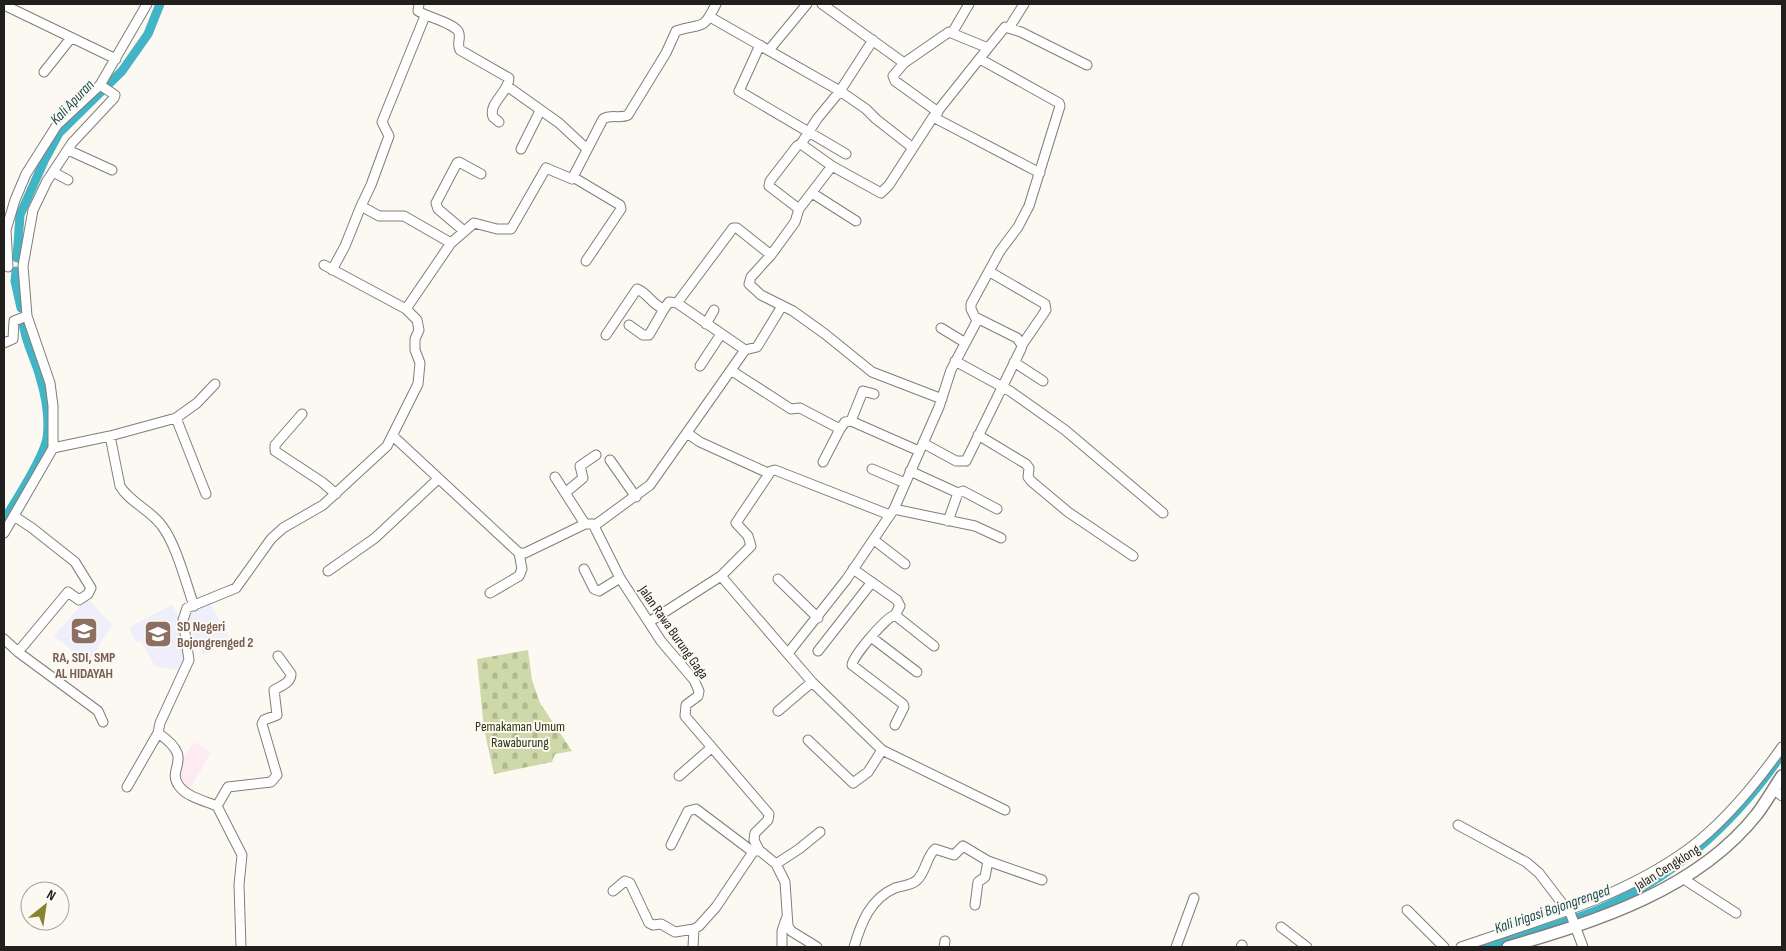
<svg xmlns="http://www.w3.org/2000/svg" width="1786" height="951" font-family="'Sofia Sans Condensed',sans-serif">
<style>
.commercial{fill:#fdeaf3}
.education{fill:#efeefb}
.cemetery{fill:url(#cemetery-stones)}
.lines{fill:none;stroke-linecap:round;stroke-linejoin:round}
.canal{stroke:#41b4c5;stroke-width:9}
.street-casing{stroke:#817e78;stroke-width:11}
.secondary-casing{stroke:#817e78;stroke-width:14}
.street{stroke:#fff;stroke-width:9}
.secondary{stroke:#fff;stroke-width:11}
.labels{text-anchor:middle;stroke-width:4;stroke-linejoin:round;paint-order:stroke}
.education-label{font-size:14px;font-weight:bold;fill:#785e54;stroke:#fcf9f3;text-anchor:start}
.street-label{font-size:14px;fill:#21201e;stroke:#fcf9f3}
.park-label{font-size:14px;fill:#2d3210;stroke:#fcf9f3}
.water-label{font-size:15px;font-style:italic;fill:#1a4c53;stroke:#fcf9f3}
</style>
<defs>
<pattern id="cemetery-stones" width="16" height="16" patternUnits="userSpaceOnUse" patternTransform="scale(1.25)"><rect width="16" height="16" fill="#ced8a8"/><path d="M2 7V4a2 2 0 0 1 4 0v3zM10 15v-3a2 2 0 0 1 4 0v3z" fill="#b1b990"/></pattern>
</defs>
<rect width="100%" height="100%" fill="#fcf9f3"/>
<path class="commercial" d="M 194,742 L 211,753 L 189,790 L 182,787 L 178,774 L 181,760 Z"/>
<path class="education" d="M 87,598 L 112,625 L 88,663 L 54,636 Z
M 208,600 L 231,640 L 203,655 L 186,623 L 187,612 Z
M 172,605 L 181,620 L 187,653 L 183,671 L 155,666 L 141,641 L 136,642 L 129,627 Z"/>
<path class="cemetery" d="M 528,650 L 532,680 L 540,703 L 572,751 L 555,754 L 552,762 L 494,774 L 484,729 L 477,659 Z"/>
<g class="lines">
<path class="canal" d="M 17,258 L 20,215 L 45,159 L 59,133 L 122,71 L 148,34 L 160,4
M 16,271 L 15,281 L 21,308
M 4,520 C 15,502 44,458 47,438 C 50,417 46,397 40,377 C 35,358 25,342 23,322
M 1482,947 C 1521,935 1566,924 1602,908 C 1678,875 1736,821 1782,754"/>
<g class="street-casing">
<path id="street" d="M 419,4 L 418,11 C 428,17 452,23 458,31 C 462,37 456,43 460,50 L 509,78 C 509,92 488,103 493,117 L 499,122
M 822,4 L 904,63 L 949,32 L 988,48 L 933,117 L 889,185 L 881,193 L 832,166 L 801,144 L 817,119 L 840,91 L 873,40
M 4,5 L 116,59
M 425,16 L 382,122 L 389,136 L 371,185 L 361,206 L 379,216 L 404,216 L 451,243
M 710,17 L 840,91 L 866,109 L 876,119 L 913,148
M 1009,28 L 1024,4
M 952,33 L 969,4
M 760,45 L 739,91 L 846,154
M 988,48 L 1005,27 L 1021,32 L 1087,65
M 769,50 L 807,4
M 904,63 L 893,76 L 895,81 L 938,112
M 44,72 L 71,38
M 507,86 L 559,123 L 587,149
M 933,117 L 1040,173
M 521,149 L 540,111
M 68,150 L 112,170
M 832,166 L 799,209 L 795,222 L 771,255 L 751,277 L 749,284 L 761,295 L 793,311 L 825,334 L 872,372 L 942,399
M 53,172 L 68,180
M 573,177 L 620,205 L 621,209 L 586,261
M 812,193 L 856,221
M 799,209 L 769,186 L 770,181 L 797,146 L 801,144
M 464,231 L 438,209 L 436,203 L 457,163 L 459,162 L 481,174
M 324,265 L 406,309
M 8,267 L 6,230 L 15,200 L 26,174 L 57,125 L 100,85 L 147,4
M 332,270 L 345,246 L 361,206
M 990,272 L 1045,304 L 1046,310 L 1022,345
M 677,303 L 733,228 L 737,228 L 771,255
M 706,324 L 714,310
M 629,325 L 643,335 L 649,335 L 664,309
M 941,328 L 964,342
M 606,335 L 637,289 C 648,293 652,305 664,309 L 669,302 L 677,303 L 745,350 L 757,347 L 782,306
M 4,343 L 13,339 L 14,321 L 27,316
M 955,361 L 1010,391 L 1065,430 L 1163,513
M 1014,362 L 1043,381
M 700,366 L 721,334
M 732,371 L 791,409 L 800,408 L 840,429 L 845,422 L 851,421 L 919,451
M 302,414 L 275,445 L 275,451 L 322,482 L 336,494
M 176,418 L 206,494
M 851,421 L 863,391 L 874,394
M 687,433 L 700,442 L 768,473
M 978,435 L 1026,464 L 1029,468 L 1028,477 L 1031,481 L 1068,512 L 1133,556
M 110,436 L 176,418 L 197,403 L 215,384
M 393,436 L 519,553 L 525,553 L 585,524 L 593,524 L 620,578 L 661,641 L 694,680 L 699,691 L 698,696 L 686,705 L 685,716 L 769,814 L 768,820 L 755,833 L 754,840 L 759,850 L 776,864 L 785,882 L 788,926 L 791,931 L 817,947
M 923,443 L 956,461 L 966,461 L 1021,349 L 1022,345 L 1017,338 L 977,318
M 53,448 L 110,436 L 120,486 C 129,502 151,510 162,526 C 176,544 186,583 194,606
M 610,460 L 636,497
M 823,462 L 840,429
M 872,469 L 905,483
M 910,471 L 958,493 L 948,521
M 555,477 L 585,524
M 565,493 L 583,478 L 580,466 L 596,455
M 958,493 L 963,491 L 997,509
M 894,509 L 975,526 L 1001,538
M 14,516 L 32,528 L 75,562 L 91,588 L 88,594 L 79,600 L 68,592 L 18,652
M 594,526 L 650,485 L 745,350
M 4,533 L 53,448 L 53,406 L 50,383 L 27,316 L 23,266 L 33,210 L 47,181 L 72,143 L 114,98 L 115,95 L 100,85
M 874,540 L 905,564
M 584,569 L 594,589 L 599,591 L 620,578
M 853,569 L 897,600 L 900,606 L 895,615 L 934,646
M 328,571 L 375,538 L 438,479
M 721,576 L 812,682 L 882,750 L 1005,810
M 778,579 L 818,618
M 490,593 L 519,576 L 522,569 L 519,553
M 649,622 L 721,576 L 751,546 L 748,536 L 736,523 L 771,471 L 775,470 L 890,515 L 894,509 L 939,407 L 951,370 L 977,321 L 971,309 L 971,304 L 1000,251 L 1018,227 L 1029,206 L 1060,106 L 1059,103 L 980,59
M 871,637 L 917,672
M 4,639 L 18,652 L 98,711 L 103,722
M 818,651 L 872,582
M 789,652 L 846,580 L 890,515
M 778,711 L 812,682
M 895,725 L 904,707 L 903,704 L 852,665 C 853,656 886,617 895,615
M 808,740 L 853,783 L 868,772 L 882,750
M 679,776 L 711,748
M 127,787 L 158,733
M 1773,789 L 1782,796
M 217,806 L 228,787 L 271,782 L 277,775 L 262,724 L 264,720 L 277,715 L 274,690 C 281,686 291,683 291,674 L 278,656
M 1458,825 L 1526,862 L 1539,873 L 1571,915 L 1583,947
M 671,845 L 688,811 L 696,809 L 753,852
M 776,864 L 799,849 L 820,832
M 1682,878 L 1736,913
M 613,891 L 625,881 L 630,883 L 649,923 L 653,925 L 661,924 L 675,932 L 694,929 L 699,926 L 716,907 L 753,852 L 759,850
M 975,905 L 978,882 L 985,877 L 988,861
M 1407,910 L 1444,947
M 1281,927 L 1307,947
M 241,947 L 239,885 L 242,855 L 217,806 C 205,801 187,797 179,786 C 165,767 197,760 158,733 L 160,723 L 189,660 L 183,620 L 187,608 L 236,588 L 271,539 L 283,528 L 323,505 L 387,446 L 418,384 L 420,363 L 415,350 L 415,339 L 419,330 L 417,320 L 406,309 L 451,243 L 474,223 L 497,229 L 511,229 L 546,168 L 572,179 L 603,119 C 611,114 620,119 628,115 L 666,53 L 676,31 C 702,22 702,33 716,4
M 693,947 L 694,929
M 782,947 L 782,931 L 786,919
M 854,947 C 861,923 870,899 895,888 C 903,885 911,886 917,880 C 926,872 926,857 935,849 L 954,855 L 963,846 L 988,861 L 1042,880
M 944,947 L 945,941
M 1176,947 L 1194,898
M 1241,947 L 1242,945
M 1461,947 C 1538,920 1619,899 1687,850 C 1724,823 1755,785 1782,747"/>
</g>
<g class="secondary-casing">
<path id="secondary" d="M 1508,947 C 1597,921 1697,890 1757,814 C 1766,802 1774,788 1782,776"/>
</g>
<use href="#street" class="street"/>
<use href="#secondary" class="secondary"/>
</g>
<defs>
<g id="school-square" transform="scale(1.4375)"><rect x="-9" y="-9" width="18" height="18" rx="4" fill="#8d6e63" stroke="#fcf9f3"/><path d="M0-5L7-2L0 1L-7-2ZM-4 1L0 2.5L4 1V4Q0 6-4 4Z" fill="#fff"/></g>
</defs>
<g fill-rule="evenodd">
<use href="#school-square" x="84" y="631"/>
<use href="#school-square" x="158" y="634"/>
</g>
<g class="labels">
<g class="education-label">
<text x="177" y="631">SD Negeri<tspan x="177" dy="16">Bojongrenged 2</tspan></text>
<text x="84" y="662" text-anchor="middle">RA, SDI, SMP<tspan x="84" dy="16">AL HIDAYAH</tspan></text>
</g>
<g class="street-label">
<text transform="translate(674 632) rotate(55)" y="5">Jalan Rawa Burung Gaga</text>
<text transform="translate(1667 867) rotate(-32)" y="5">Jalan Cengklong</text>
</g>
<g class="park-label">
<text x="520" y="731">Pemakaman Umum<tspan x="520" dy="16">Rawaburung</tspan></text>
</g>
<g class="water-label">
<text transform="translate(72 102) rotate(-46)" y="5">Kali Apuran</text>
<text transform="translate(1552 909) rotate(-19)" y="5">Kali Irigasi Bojongrenged</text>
</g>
</g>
<rect width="1786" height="951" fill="none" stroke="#21201e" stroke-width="10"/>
<g transform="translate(45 906) rotate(30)"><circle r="24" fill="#fcf9f3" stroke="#a4a29e"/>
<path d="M0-4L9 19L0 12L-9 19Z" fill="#87842d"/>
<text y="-8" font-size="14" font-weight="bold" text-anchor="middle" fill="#21201e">N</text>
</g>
</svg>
